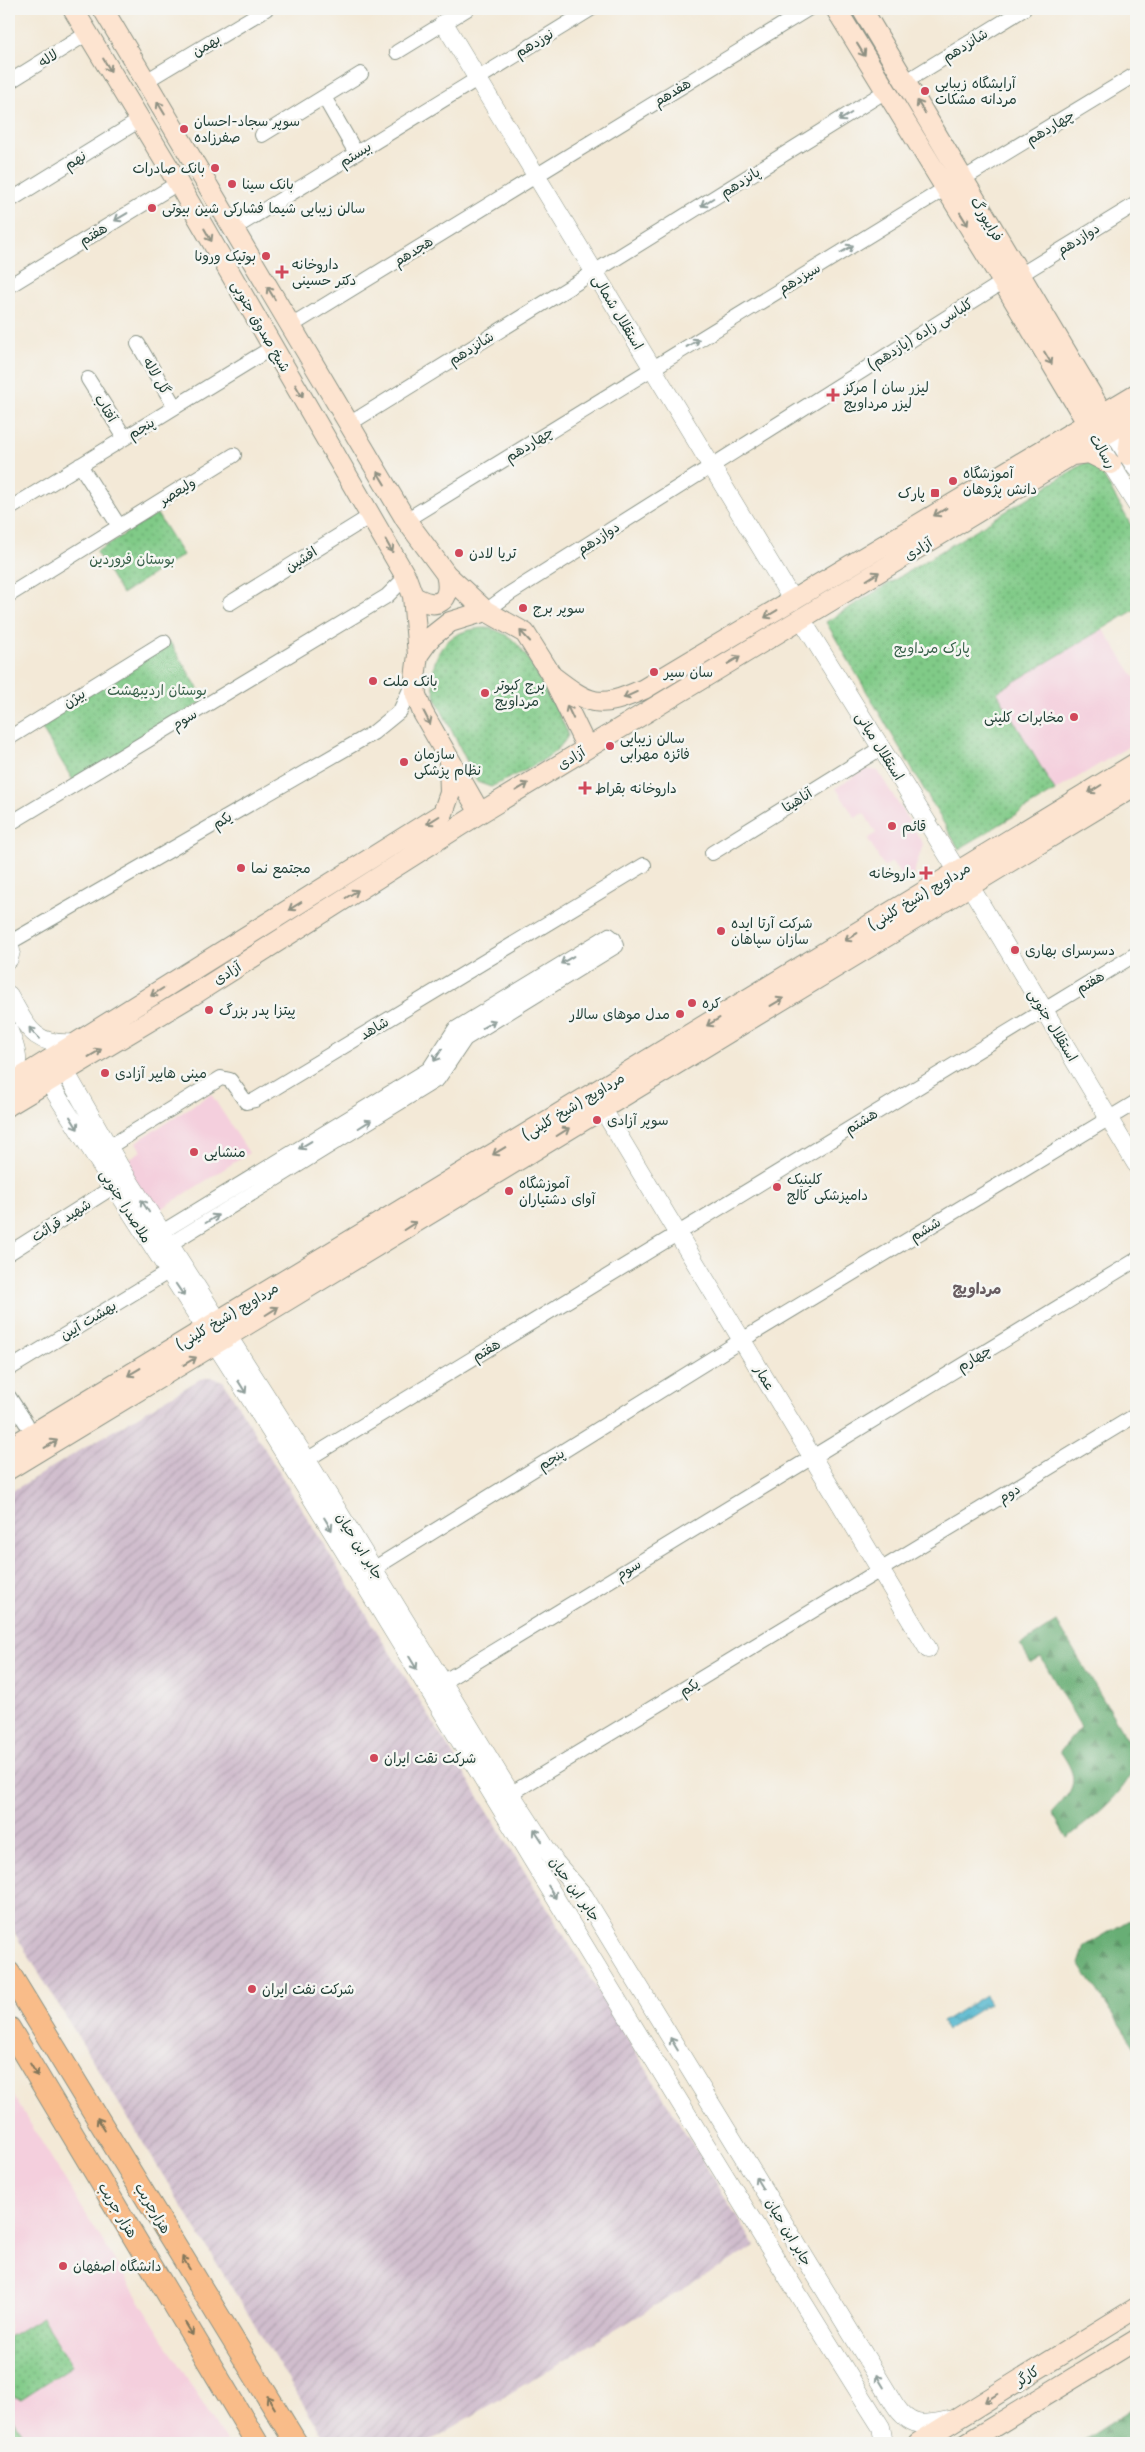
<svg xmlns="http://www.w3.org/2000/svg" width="1145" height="2452" font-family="'Playpen Sans','Playpen Sans Arabic',sans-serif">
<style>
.built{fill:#f4cfdd}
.industrial{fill:url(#industrial-furrows)}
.forest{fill:url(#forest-firs);stroke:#447654}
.park{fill:url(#park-dots);stroke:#50845e}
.water{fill:url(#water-waves);stroke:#377980}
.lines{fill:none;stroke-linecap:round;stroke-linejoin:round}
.minor-casing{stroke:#899386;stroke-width:16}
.tertiary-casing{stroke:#899386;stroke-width:19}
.secondary-casing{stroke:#899386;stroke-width:22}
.primary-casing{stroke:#899386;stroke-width:24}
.minor{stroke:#fff;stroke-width:14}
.tertiary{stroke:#fff;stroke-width:18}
.secondary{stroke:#fde4d0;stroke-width:20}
.primary{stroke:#f9bc89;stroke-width:22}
.oneway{stroke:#8e9082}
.oneway2{stroke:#8f9e9a}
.oneway3{stroke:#81765a}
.poi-dot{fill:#d1495b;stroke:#f6f6f2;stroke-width:2}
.labels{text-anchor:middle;stroke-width:5;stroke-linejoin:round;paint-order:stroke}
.street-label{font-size:14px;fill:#1f3d34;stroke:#f6f6f2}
.poi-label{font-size:14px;fill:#1f3d34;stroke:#f6f6f2;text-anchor:start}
.park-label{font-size:14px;fill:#376049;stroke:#f6f6f2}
.neighbourhood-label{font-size:15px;font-weight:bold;fill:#685d61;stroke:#f6f6f2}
</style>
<defs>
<pattern id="industrial-furrows" width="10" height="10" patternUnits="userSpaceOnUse" patternTransform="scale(1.25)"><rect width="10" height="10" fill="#d0bdcd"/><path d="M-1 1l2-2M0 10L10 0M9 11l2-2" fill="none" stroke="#b2a3b1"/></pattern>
<pattern id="forest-firs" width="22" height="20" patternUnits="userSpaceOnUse" patternTransform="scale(1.25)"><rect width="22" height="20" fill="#68ae74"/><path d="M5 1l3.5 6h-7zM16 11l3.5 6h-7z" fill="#558f60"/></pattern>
<pattern id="park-dots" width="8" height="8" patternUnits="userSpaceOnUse" patternTransform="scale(1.25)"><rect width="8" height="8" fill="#80ca87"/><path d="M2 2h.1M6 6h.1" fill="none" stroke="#68a56f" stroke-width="1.8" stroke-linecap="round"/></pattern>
<pattern id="water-waves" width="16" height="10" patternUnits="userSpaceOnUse" patternTransform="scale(1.25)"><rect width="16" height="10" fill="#4fb5cd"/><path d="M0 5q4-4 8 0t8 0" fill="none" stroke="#4194a7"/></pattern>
</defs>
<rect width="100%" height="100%" fill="#f6f6f2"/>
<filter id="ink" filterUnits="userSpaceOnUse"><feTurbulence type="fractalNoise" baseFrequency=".02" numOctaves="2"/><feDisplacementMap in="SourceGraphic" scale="10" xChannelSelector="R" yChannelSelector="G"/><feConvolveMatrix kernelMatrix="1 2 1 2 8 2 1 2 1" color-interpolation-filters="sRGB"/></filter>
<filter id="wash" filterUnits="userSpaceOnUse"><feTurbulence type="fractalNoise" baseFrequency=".0096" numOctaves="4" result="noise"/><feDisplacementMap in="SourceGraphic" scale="20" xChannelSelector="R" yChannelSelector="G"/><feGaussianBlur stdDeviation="1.12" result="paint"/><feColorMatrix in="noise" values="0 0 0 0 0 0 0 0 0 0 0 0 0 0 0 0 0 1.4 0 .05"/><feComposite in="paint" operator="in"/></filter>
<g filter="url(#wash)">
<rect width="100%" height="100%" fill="#f3e9d7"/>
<path class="built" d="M 1103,629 L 1136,679 L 1136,742 L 1055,791 L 997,692 Z
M 866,769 L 878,771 L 923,844 L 913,876 L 905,882 L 892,862 L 884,867 L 868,839 L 876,833 L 864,813 L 855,818 L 836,788 Z
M 211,1094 L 249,1153 L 155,1213 L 123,1163 L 141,1151 L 136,1142 Z
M 9,2089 L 227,2443 L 9,2443 Z"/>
<path class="industrial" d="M 211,1377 L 223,1381 L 755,2246 L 427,2443 L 327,2443 L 9,1924 L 9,1493 L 200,1379 Z"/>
<path class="forest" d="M 1057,1622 L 1131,1746 C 1133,1751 1136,1756 1135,1761 C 1131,1790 1089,1821 1067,1838 L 1052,1813 C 1075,1788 1081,1781 1060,1751 L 1081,1727 L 1041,1657 L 1031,1663 L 1020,1645 Z
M 1136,1916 L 1136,2049 L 1079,1964 L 1085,1946 Z
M 1136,2406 L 1136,2443 L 1078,2443 Z"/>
<path class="park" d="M 1093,458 L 1136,534 L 1136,609 L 997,692 L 1055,791 L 959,849 L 826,622 Z
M 157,514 L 183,555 L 122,594 L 96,552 Z
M 490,628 C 500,632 509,635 516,643 C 529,656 563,718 568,735 C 557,759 514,775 491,787 L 477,782 L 436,699 C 425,657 445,627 490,628 Z
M 170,642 L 205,700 L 74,782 L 39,724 Z
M 42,2317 L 72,2366 L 21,2399 L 9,2395 L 9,2337 Z
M 10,2414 L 29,2443 L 9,2443 Z"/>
<path class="water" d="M 985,1995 L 990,2003 L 947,2030 L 942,2022 Z"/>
</g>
<g filter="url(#ink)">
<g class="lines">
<g class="minor-casing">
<path id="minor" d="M 397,52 L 467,9
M 146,81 L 266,9
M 9,82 L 88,33
M 905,82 L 1024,9
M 324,97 L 356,153
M 262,135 L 361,74
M 963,179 L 1136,74
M 9,201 L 140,120
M 233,229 L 591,9
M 1020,275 L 1136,204
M 9,286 L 178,183
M 291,326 L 808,9
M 138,344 L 175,407
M 88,379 L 125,438
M 349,424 L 886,91
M 80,465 L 119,526
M 9,509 L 273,347
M 406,520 L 946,188
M 9,595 L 234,455
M 230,603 L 372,515
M 486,611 L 509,594 L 1003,282
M 9,738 L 164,642
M 9,824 L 387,596 L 406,577
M 712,853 L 881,748
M 9,943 L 373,733 L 400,711 L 414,681
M 109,1147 L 221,1078 L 230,1080 L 246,1102 L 255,1100 L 644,865
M 162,1232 L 429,1069 L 455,1029 L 609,935 L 614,939 L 616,946 L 465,1039 L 438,1079 L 170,1244
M 9,1253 L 113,1187
M 9,1369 L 168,1272
M 9,1397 L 26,1423
M 298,1465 L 1136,954
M 365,1574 L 742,1340 L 1136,1102
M 443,1682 L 1136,1260
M 502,1799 L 1136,1415"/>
</g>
<g class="tertiary-casing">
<path id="tertiary" d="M 444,23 L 793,601
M 1112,430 L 1136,468
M 1104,453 L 1136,504
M 802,620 L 958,872
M 970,886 L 1136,1164
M 9,942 L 11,951 L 9,959
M 9,995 C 28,1028 32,1046 76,1043
M 9,1031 C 16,1047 23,1066 9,1080
M 65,1071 L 119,1165 L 307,1460 L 511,1794 L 555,1862 L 584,1896 L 895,2405 C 912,2431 927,2424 954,2419
M 48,1081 C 129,1212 215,1340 295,1471 C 491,1789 681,2110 881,2427 L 884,2443
M 602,1108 L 928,1649"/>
</g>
<g class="secondary-casing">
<path id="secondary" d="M 73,9 L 178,183 L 406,577 L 413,596 L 418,655
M 103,9 L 406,520 L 446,574 L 486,611
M 836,9 L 1003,282 L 1093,433
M 862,9 L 1109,424
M 1072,455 L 1089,453 L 1111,464
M 1128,455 L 1130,438 L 1136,420
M 413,596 C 437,611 453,602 446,574
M 552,676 C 590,705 598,710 644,689 L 1136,394
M 480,813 L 423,713 L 416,695 L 415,678 L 418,655 L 431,637 L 450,622 L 486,611 L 525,633 L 552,676 L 587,748
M 9,1085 L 443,813 L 450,793 L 449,761
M 9,1105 L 193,995 L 480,813 L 1136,416
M 9,1448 L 1136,763
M 9,1469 L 1136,785
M 918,2443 L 1136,2308
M 967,2443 L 1136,2340"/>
</g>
<g class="primary-casing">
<path id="primary" d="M 9,1973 L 296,2443
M 9,2028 L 257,2443"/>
</g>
<use href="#minor" class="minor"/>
<use href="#tertiary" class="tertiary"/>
<use href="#secondary" class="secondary"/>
<use href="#primary" class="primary"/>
</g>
<defs><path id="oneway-shaft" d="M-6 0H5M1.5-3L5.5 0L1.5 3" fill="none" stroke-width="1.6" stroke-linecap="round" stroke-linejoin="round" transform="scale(1.25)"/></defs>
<g class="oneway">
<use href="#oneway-shaft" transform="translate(861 50) rotate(58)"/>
<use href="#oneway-shaft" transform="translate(107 65) rotate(59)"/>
<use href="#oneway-shaft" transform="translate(921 107) rotate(-121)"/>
<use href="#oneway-shaft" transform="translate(161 108) rotate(-121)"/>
<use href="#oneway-shaft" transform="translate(964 219) rotate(58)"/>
<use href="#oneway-shaft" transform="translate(208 235) rotate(60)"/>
<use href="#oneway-shaft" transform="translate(271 293) rotate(-121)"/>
<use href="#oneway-shaft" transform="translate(1048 358) rotate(59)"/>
<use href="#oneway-shaft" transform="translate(299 391) rotate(60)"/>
<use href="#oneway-shaft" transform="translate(381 478) rotate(-121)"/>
<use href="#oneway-shaft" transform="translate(940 512) rotate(149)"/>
<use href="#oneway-shaft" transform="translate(389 546) rotate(61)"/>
<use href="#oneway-shaft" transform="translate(873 576) rotate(-32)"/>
<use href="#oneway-shaft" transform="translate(771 614) rotate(149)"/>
<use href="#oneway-shaft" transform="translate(525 636) rotate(-133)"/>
<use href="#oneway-shaft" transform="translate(734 660) rotate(-31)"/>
<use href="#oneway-shaft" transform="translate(630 695) rotate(156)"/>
<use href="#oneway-shaft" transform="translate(570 712) rotate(-115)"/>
<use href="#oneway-shaft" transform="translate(427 718) rotate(63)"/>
<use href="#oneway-shaft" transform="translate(522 787) rotate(-31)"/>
<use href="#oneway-shaft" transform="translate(1095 789) rotate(148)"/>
<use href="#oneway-shaft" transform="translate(433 820) rotate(148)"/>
<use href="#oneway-shaft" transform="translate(352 894) rotate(-32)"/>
<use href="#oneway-shaft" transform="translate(295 906) rotate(148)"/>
<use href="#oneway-shaft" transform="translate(851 937) rotate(149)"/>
<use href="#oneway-shaft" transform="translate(157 992) rotate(148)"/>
<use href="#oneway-shaft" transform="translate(777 1002) rotate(-31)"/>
<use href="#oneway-shaft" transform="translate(713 1022) rotate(149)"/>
<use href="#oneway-shaft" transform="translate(95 1053) rotate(-31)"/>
<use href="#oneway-shaft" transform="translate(563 1132) rotate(-32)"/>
<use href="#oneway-shaft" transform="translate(499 1151) rotate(149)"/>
<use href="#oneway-shaft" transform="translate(410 1226) rotate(-32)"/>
<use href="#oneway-shaft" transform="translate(272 1311) rotate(-32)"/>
<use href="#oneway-shaft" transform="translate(190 1361) rotate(-31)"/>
<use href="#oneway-shaft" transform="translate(134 1372) rotate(149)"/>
<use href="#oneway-shaft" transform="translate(51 1444) rotate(-31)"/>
<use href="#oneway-shaft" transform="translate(991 2398) rotate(148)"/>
</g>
<g class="oneway2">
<use href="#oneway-shaft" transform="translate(845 117) rotate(148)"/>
<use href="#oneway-shaft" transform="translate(707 202) rotate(148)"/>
<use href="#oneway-shaft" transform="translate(121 217) rotate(149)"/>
<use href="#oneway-shaft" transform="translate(847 249) rotate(-31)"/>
<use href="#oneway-shaft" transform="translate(693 343) rotate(-31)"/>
<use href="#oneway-shaft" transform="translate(567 960) rotate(149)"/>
<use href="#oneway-shaft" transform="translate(489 1024) rotate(-31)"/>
<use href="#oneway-shaft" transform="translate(34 1033) rotate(-131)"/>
<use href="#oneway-shaft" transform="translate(438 1055) rotate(123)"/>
<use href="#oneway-shaft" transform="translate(74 1123) rotate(58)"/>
<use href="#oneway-shaft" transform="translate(365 1124) rotate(-32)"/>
<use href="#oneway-shaft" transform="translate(305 1145) rotate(149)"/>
<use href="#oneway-shaft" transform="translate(145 1206) rotate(-123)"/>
<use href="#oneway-shaft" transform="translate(212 1219) rotate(-32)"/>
<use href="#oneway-shaft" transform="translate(180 1290) rotate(56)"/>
<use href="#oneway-shaft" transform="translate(242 1387) rotate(58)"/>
<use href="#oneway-shaft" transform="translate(328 1524) rotate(59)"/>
<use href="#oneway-shaft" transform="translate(413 1663) rotate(59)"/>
<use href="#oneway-shaft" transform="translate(538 1835) rotate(-123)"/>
<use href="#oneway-shaft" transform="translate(552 1892) rotate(59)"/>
<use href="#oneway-shaft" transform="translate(674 2044) rotate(-121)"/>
<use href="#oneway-shaft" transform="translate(759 2183) rotate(-121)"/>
<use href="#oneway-shaft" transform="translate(880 2381) rotate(-121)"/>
</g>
<g class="oneway3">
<use href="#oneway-shaft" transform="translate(34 2070) rotate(59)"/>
<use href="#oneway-shaft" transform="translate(101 2124) rotate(-121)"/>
<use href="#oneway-shaft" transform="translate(186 2263) rotate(-121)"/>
<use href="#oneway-shaft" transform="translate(189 2329) rotate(59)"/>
<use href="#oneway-shaft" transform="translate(271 2402) rotate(-121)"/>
</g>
</g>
<g class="poi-dot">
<circle cx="925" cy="91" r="5"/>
<circle cx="184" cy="129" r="5"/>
<circle cx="215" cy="168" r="5"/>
<circle cx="232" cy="184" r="5"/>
<circle cx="152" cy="208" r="5"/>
<circle cx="266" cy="256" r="5"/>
<path d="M279.5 264.5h5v5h5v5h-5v5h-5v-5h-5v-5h5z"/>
<path d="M830.5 387.5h5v5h5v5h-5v5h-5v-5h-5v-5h5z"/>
<circle cx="953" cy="481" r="5"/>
<rect x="930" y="488" width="10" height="10" rx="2.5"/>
<circle cx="459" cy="553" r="5"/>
<circle cx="523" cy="608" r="5"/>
<circle cx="654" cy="672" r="5"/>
<circle cx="373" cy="681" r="5"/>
<circle cx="485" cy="693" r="5"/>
<circle cx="1074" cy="717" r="5"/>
<circle cx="610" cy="746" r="5"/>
<circle cx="404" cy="762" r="5"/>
<path d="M582.5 780.5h5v5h5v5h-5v5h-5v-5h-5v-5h5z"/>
<circle cx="892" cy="826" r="5"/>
<circle cx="241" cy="868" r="5"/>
<path d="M923.5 865.5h5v5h5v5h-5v5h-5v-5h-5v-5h5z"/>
<circle cx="721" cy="931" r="5"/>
<circle cx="1015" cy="950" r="5"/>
<circle cx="692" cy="1003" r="5"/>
<circle cx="209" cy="1010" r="5"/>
<circle cx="680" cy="1014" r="5"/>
<circle cx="105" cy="1073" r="5"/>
<circle cx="597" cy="1120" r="5"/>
<circle cx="194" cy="1152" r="5"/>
<circle cx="777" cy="1187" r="5"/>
<circle cx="509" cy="1191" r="5"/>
<circle cx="374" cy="1758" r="5"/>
<circle cx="252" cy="1989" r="5"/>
<circle cx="63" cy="2266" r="5"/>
</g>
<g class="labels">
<g class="street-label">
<text transform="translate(534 43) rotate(-31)" y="5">نوزدهم</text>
<text transform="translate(206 45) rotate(-31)" y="5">بهمن</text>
<text transform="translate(965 45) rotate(-32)" y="5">شانزدهم</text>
<text transform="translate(48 58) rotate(-32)" y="5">لاله</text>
<text transform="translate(672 92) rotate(-31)" y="5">هفدهم</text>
<text transform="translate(1050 127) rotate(-31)" y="5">چهاردهم</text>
<text transform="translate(355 154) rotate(-32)" y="5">بیستم</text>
<text transform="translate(75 160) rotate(-32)" y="5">نهم</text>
<text transform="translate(740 182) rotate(-32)" y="5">پانزدهم</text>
<text transform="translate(987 219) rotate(59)" y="5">فرایبورگ</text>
<text transform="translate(93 234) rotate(-31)" y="5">هفتم</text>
<text transform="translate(1078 239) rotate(-32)" y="5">دوازدهم</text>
<text transform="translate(413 251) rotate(-32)" y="5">هجدهم</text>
<text transform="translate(799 278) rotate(-31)" y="5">سیزدهم</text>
<text transform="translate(618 312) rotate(59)" y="5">استقلال شمالی</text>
<text transform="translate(261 326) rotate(60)" y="5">شیخ صدوق جنوبی</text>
<text transform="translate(920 334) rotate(-32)" y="5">کلباسی زاده (یازدهم)</text>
<text transform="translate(471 348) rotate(-32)" y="5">شانزدهم</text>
<text transform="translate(157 376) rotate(60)" y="5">گل لاله</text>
<text transform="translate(106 408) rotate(58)" y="5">آفتاب</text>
<text transform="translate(141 428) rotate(-31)" y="5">پنجم</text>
<text transform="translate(529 444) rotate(-32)" y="5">چهاردهم</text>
<text transform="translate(1103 451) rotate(59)" y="5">رسالت</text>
<text transform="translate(177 491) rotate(-32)" y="5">ولیعصر</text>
<text transform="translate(598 538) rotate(-33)" y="5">دوازدهم</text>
<text transform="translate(918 549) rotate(-32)" y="5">آزادی</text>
<text transform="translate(301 559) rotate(-32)" y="5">افشین</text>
<text transform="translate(74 698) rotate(-32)" y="5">بیژن</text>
<text transform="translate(184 719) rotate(-31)" y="5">سوم</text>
<text transform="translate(880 746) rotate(58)" y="5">استقلال میانی</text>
<text transform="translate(571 758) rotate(-31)" y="5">آزادی</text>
<text transform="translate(797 800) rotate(-32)" y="5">آناهیتا</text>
<text transform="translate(222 820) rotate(-30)" y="5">یکم</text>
<text transform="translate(919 896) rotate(-31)" y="5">مرداویج (شیخ کلینی)</text>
<text transform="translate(227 973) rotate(-32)" y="5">آزادی</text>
<text transform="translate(1090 982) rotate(-31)" y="5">هفتم</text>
<text transform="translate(1053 1025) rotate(59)" y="5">استقلال جنوبی</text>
<text transform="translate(374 1028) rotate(-31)" y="5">شاهد</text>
<text transform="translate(573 1106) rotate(-31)" y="5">مرداویج (شیخ کلینی)</text>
<text transform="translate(861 1121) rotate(-31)" y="5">هشتم</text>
<text transform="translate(126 1206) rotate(58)" y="5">ملاصدرا جنوبی</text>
<text transform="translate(61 1220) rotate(-32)" y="5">شهید قرائت</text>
<text transform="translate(925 1229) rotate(-31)" y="5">ششم</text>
<text transform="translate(227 1316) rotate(-31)" y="5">مرداویج (شیخ کلینی)</text>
<text transform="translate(88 1320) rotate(-31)" y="5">بهشت آیین</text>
<text transform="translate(486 1350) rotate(-31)" y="5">هفتم</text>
<text transform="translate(974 1358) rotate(-31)" y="5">چهارم</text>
<text transform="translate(765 1378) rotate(59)" y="5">عمار</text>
<text transform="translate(551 1459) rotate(-32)" y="5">پنجم</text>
<text transform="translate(1009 1493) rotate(-31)" y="5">دوم</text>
<text transform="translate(360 1546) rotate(58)" y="5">جابر ابن حیان</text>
<text transform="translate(628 1569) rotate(-31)" y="5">سوم</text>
<text transform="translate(689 1687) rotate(-31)" y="5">یکم</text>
<text transform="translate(575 1889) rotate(54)" y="5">جابر ابن حیان</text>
<text transform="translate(153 2208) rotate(59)" y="5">هزارجریب</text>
<text transform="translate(118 2210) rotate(59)" y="5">هزار جریب</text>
<text transform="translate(789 2232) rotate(59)" y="5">جابر ابن حیان</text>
<text transform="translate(1027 2376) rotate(-32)" y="5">کارگر</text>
</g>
<g class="poi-label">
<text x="935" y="88">آرایشگاه زیبایی<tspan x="935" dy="16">مردانه مشکات</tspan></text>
<text x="194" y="126">سوپر سجاد-احسان<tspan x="194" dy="16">صفرزاده</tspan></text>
<text x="205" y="173" text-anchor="end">بانک صادرات</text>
<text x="242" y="189">بانک سینا</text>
<text x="162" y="213">سالن زیبایی شیما فشارکی شین بیوتی</text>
<text x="256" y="261" text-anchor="end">بوتیک ورونا</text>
<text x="292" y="269">داروخانه<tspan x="292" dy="16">دکتر حسینی</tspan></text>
<text x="844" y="392">لیزر سان | مرکز<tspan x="844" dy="16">لیزر مرداویج</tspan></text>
<text x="963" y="478">آموزشگاه<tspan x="963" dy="16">دانش پژوهان</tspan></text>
<text x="925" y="498" text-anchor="end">پارک</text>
<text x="469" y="558">تریا لادن</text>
<text x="533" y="613">سوپر برج</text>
<text x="664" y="677">سان سیر</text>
<text x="383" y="686">بانک ملت</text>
<text x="495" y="690">برج کبوتر<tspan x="495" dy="16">مرداویج</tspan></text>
<text x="1064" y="722" text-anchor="end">مخابرات کلینی</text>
<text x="620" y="743">سالن زیبایی<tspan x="620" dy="16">فائزه مهرابی</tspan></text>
<text x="414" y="759">سازمان<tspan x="414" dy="16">نظام پزشکی</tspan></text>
<text x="595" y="793">داروخانه بقراط</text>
<text x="902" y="831">قائم</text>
<text x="251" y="873">مجتمع نما</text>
<text x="916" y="878" text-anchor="end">داروخانه</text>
<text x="731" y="928">شرکت آرتا ایده<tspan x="731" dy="16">سازان سپاهان</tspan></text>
<text x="1025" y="955">دسرسرای بهاری</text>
<text x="702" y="1008">کره</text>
<text x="219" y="1015">پیتزا پدر بزرگ</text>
<text x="670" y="1019" text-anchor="end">مدل موهای سالار</text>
<text x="115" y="1078">مینی هایپر آزادی</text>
<text x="607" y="1125">سوپر آزادی</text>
<text x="204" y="1157">منشایی</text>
<text x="787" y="1184">کلینیک<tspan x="787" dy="16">دامپزشکی کالج</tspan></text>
<text x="519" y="1188">آموزشگاه<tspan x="519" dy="16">آوای دشتیاران</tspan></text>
<text x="384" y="1763">شرکت نقت ایران</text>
<text x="262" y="1994">شرکت نفت ایران</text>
<text x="73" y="2271">دانشگاه اصفهان</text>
</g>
<g class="park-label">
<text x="132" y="564">بوستان فروردین</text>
<text x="932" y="653">پارک مرداویج</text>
<text x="157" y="695">بوستان اردیبهشت</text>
</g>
<g class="neighbourhood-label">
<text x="977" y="1294">مرداویج</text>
</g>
</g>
<rect width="1145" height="2452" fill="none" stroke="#f6f6f2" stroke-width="30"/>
</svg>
